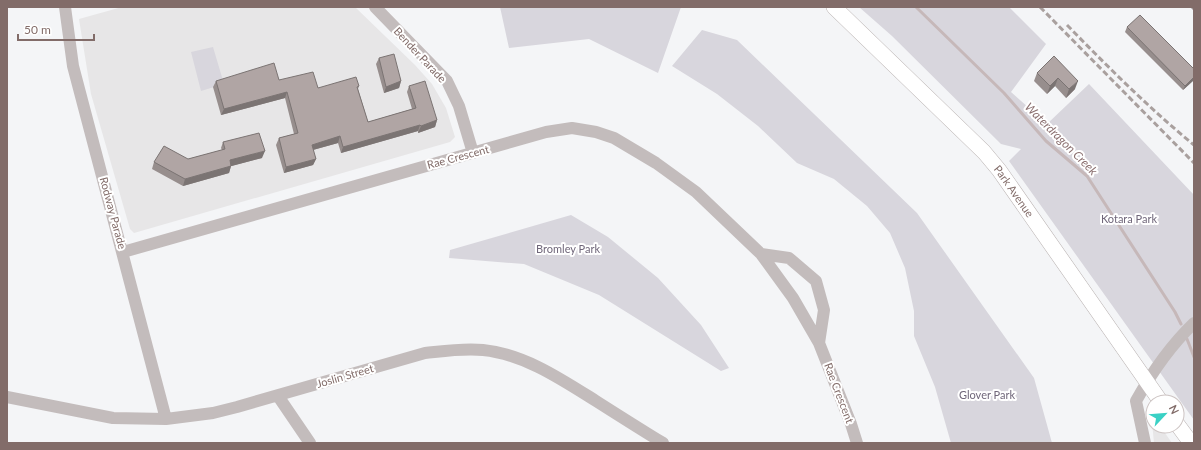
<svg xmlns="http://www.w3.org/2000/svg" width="1201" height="450" font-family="Lato,sans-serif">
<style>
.built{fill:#e7e6e7}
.green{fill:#d8d6dd}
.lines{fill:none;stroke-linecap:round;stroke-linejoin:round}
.stream{stroke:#c6b8b9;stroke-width:3}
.major-casing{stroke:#b8b1b0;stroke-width:16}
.minor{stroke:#c3bcbc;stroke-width:12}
.major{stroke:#fff;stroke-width:15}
.rail{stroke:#a9a09e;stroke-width:3;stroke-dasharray:6 3;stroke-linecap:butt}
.wall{fill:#978e8d}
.shaded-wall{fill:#7b7473}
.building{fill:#b0a5a4;stroke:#7b7473}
.labels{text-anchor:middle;stroke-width:4;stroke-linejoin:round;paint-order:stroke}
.street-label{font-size:11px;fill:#826c69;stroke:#fff}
.park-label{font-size:11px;fill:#70677a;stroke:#fff}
.water-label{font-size:12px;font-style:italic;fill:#8b7070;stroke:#fff}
</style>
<rect width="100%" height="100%" fill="#f4f5f7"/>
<path class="built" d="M 122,7 L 355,7 L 415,65 L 432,84 L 446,108 L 455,137 L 450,142 L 134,233 L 130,229 L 91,94 L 79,19 Z
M 1151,412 L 1153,416 L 1153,426 L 1160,426 L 1172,443 L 1154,443 Z"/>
<path class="green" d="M 500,7 L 681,7 L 658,73 L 589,39 L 509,48 Z
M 859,7 L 1009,7 L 1046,44 L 1011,92 L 1047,124 L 1089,84 L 1194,195 L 1194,420 L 1009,161 L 1021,149 L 1001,144 L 892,36 Z
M 702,30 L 737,40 L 917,213 L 1034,378 L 1052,443 L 951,443 L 935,387 L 914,336 L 914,311 L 905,268 L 890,233 L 867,206 L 834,179 L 797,163 L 758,126 L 717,94 L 672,66 Z
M 213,47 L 224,84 L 201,91 L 191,52 Z
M 571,215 L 608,237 L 658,278 L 701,325 L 729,368 L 721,371 L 599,295 L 524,264 L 449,258 L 450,250 Z"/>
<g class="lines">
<path class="stream" d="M 916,7 L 1004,93 L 1046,141 L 1087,176 L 1175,312 L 1181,324
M 1187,339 L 1194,357"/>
<g class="major-casing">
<g id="major">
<path id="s1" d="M 834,7 L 984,152 L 999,170 L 1161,402"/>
<path d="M 1177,424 L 1191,443"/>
</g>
</g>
<path class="minor" d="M 65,7 L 73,66 L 166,419
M 375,7 L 447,81 L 459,106 L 473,153
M 123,252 L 546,132 L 572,128 L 596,132 L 614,138 L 656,163 L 696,192 L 761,254 L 793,298 L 819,343 L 851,424 L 857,443
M 761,254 L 789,258 L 816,281 L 824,310 L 819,343
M 278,396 L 310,443
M 7,397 L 113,418 L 166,419 L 213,413 L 237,407 L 425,353 C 444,351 463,348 483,350 C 524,354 561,379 596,401 C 618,415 640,429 663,443
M 1145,443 L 1136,401 C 1152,372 1170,346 1194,323"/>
<use href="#major" class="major"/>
<path class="rail" d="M 1040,7 L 1194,163
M 1067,25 C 1108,67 1149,108 1194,145"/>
</g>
<path class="wall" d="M 1190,7 L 1194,7 L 1194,11 Z
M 1127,27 L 1194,69 L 1194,80 L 1183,90 L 1125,32 Z
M 1054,56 L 1075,89 L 1066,98 L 1055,86 L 1047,94 L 1034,81 L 1037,73 Z
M 379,58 L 401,81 L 399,88 L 384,93 L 376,64 Z
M 279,80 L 318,88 L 359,86 L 358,89 L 368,122 L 412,109 L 407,92 L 409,86 L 437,120 L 435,127 L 418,133 L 418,131 L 341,153 L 338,143 L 313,150 L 316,159 L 313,165 L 284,173 L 276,145 L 279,138 L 294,134 L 285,98 L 221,115 L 213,87 L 216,81 Z
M 223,142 L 262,158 L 231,166 L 229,173 L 183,186 L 152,169 L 154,162 L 188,159 L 222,150 L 221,148 Z"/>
<path class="shaded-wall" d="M 1194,77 L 1194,80 L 1183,90 L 1185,86 Z
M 1058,78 L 1055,86 L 1047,94 L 1050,86 Z
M 401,81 L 399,88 L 384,93 L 386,87 Z
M 1078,81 L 1075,89 L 1066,98 L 1069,89 Z
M 287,92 L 285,98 L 221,115 L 224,109 Z
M 437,120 L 435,127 L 418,133 L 421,126 Z
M 420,125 L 418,131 L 341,153 L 343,147 Z
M 340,136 L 338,143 L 309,151 L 312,145 Z
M 265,151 L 262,158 L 228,167 L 230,160 Z
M 316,159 L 313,165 L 284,173 L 286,167 Z
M 231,166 L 229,173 L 183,186 L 185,179 Z"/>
<path class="building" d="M 1140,15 L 1194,69 L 1194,77 L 1185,86 L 1127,27 Z
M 394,54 L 401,81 L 386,87 L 379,58 Z
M 1054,56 L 1078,81 L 1069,89 L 1058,78 L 1050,86 L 1037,73 Z
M 274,63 L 279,80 L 313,72 L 318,88 L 356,77 L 359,86 L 357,87 L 368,122 L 416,108 L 409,86 L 425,81 L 437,120 L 421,126 L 420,125 L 343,147 L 340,136 L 312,145 L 316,159 L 286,167 L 279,138 L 298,133 L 287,92 L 224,109 L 216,81 Z
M 259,133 L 265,151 L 230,160 L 231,166 L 185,179 L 154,162 L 164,146 L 188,159 L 225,149 L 223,142 Z"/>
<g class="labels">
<g class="street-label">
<text transform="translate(420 55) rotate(47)" y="4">Bender Parade</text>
<text transform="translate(458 157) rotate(-15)" y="4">Rae Crescent</text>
<text dy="4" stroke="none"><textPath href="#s1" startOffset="258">Park Avenue</textPath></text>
<text transform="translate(113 213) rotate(75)" y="4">Rodway Parade</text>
<text transform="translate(345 376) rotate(-16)" y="4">Joslin Street</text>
<text transform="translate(839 393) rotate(69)" y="4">Rae Crescent</text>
</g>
<g class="park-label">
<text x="1129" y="223">Kotara Park</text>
<text x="568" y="253">Bromley Park</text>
<text x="987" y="399">Glover Park</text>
</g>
<g class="water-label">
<text transform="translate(1061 139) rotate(45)" y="4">Waterdragon Creek</text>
</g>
</g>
<rect width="1201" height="450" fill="none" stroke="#826c69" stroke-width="16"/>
<g transform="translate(1165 414) rotate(64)"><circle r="19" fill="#ffffff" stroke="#cdc4c3"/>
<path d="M0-3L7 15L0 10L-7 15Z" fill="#3ad1c5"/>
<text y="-6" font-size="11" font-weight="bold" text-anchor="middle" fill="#826c69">N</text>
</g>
<path d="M18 34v6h76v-6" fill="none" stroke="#826c69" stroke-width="2"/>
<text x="24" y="34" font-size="12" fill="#826c69" stroke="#ffffff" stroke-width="3" paint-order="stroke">50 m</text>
</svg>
